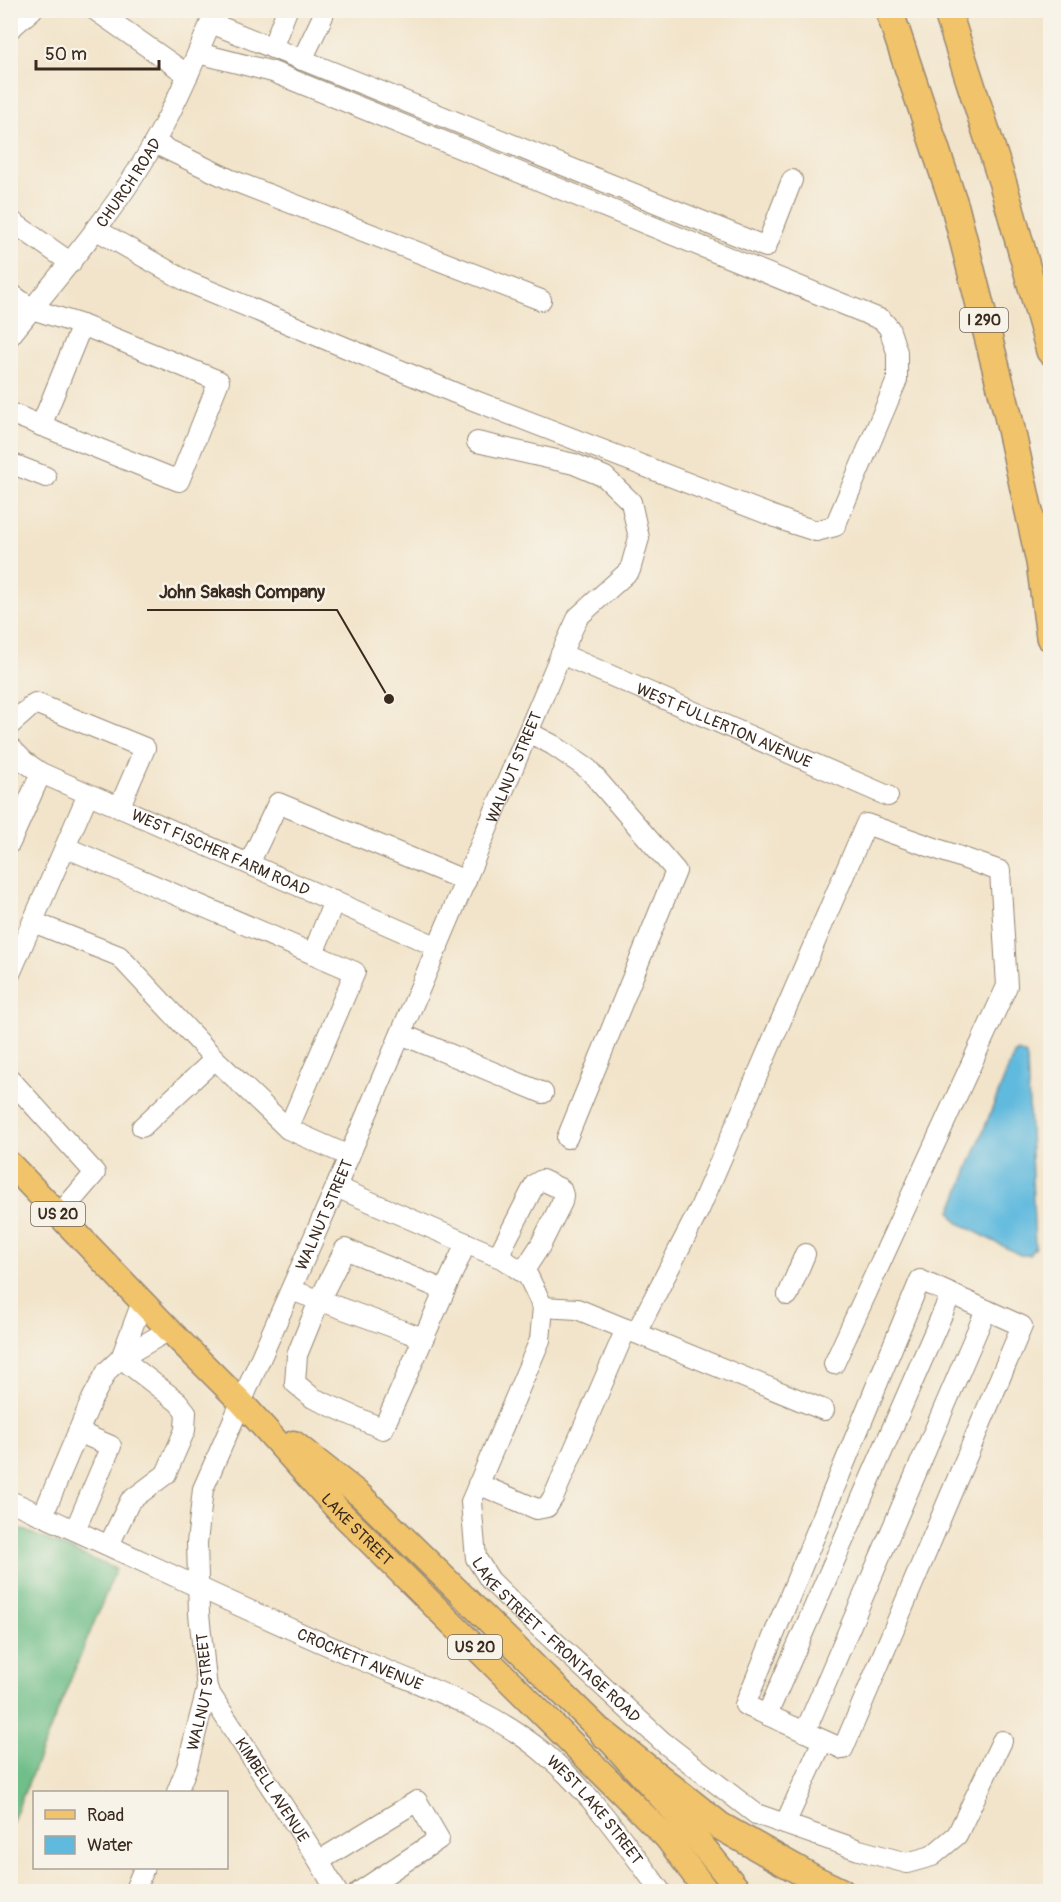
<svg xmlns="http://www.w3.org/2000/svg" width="1061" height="1902" font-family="Pangolin,sans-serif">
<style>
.forest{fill:#6fbe89;stroke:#557454;stroke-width:1.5}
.water{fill:#60bade;stroke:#4e727e;stroke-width:1.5}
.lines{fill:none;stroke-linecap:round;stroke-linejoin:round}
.minor-casing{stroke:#968774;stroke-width:22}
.major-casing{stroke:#968774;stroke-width:27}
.highway-casing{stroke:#968774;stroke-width:30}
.minor{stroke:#fff;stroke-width:20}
.major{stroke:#f1c36a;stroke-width:24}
.highway{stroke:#f1c36a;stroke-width:27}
.labels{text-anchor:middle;stroke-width:5;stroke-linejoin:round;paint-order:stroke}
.shield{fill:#f7f3e8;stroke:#73665b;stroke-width:1.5}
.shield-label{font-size:15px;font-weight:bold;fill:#3b2a1e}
.street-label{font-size:16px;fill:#3b2a1e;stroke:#f7f3e8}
.leader{fill:none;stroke:#3b2a1e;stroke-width:2}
.callout-dot{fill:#3b2a1e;stroke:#f7f3e8;stroke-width:2}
.callout-label{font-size:18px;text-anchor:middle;font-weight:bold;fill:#3b2a1e;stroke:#f7f3e8;stroke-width:5;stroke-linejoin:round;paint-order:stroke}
</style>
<rect width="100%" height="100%" fill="#f7f3e8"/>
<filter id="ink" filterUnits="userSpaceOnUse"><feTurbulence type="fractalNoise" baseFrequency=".0167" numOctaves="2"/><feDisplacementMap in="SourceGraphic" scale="12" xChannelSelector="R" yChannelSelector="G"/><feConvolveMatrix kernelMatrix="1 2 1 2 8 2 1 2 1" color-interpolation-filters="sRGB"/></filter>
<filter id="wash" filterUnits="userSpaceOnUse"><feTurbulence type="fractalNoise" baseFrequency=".008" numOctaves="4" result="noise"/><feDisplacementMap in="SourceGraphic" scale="24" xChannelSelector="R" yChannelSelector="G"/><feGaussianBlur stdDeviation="1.35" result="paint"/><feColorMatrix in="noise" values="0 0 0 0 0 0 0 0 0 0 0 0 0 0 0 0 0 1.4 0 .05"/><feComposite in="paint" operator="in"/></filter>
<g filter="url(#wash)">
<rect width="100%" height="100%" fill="#f2e4ca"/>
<path class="forest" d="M 11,1525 L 116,1569 L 11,1825 Z"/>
<path class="water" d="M 1018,1051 L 1026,1055 L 1027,1061 L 1035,1247 L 1029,1255 L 1020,1255 L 957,1222 L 951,1212 L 1014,1054 Z"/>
</g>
<g filter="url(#ink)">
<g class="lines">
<g class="minor-casing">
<g id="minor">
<path d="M 95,10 L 188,75"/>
<path d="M 211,23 L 766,247 L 792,180"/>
<path d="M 10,29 L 32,10"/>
<path d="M 272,48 L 287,10"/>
<path d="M 302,60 L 323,16"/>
<path d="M 154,143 L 229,179 L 541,300"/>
<path d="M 10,220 L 71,263"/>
<path d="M 95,229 L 188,282 L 455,393 L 791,523 L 816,531 L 835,526 L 897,380 L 897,352 L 889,328 L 882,320 L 273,72 L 198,53"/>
<path d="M 10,293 L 32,309 L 82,325 L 219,381 L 179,481 L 10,413"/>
<path id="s1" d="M 10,336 C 59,275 116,211 154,143 C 178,100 197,55 216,10"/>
<path d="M 41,426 L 82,325"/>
<path d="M 10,463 L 46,477"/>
<path id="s2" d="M 561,654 L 888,796"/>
<path d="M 10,725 L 35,703 L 145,748 L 119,808"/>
<path d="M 528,732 L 553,745 L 588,769 L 676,871 L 567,1138"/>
<path id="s3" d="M 10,747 L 25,762 L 41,773 L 438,947"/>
<path d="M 10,843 L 41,773"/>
<path d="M 65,847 L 355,972 L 288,1129"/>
<path d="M 249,864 L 278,803 L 466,881"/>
<path d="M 33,922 L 119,956 L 215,1059 L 288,1129 L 349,1156"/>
<path d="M 313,954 L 334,901"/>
<path d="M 10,974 L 88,794"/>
<path d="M 401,1034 L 543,1093"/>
<path d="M 10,1079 L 95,1173 L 59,1215"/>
<path d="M 142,1127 L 215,1059"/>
<path id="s4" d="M 336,1187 L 503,1259 L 528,1276 L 543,1307 L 540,1340 L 471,1502 L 476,1558 L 490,1580 L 513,1603 L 663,1742 L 756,1814 L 859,1850 L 907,1863 L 932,1856 L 957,1835 L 1002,1741"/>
<path d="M 498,1256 L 535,1184 L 542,1180 L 561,1189 L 563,1195 L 562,1202 L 540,1246 L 523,1272"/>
<path d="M 291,1290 L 423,1338"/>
<path d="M 444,1290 L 345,1249 L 319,1301 L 297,1355 L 295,1383 L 313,1398 L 383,1429 L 466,1243"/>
<path d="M 788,1295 L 805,1254"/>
<path d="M 543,1307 L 577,1309 L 824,1410"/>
<path d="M 636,1333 L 699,1210 L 866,824 L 1000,871 L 1007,986 L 834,1364"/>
<path d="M 121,1358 L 142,1302"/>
<path d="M 478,1484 L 537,1509 L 547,1507 L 554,1496 L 626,1329"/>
<path id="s5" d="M 10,1501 C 124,1552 236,1606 350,1655 C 416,1684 488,1706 544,1753 C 591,1793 625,1842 661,1892"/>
<path d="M 43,1515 L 92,1399 L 107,1371 L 121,1358 L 169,1330"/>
<path d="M 75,1530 L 111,1446 L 78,1432"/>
<path d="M 109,1545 L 130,1501 L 166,1474 L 185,1430 L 186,1412 L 178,1402 L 121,1358"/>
<path id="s6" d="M 207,1689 L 319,1861 L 337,1892"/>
<path d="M 767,1715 L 951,1294"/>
<path d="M 805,1732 L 986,1310"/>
<path id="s7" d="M 177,1792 L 187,1767 L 207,1689 L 199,1614 L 197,1543 L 203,1489 L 336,1187 L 561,654 L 578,617 L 630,570 L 639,538 L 631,502 L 605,477 L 574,464 L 477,442"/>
<path d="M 785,1824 L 823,1740 L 745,1705 L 920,1280 L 1022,1326 L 843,1749 L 823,1740"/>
<path d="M 319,1861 L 417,1801 L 439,1839 L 359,1892"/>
<path d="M 134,1892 L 144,1868"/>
</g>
</g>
<g class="major-casing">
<g id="major">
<path id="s8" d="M 10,1164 L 178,1339 L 242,1403 L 339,1511 L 667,1838 L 707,1892"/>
<path d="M 294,1443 L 360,1495 L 604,1734 L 681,1819 L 740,1892"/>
</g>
</g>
<g class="highway-casing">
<path id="highway" d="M 889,10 L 955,207 L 1007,411 L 1040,562 L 1050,637
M 947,10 L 1003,184 L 1050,351
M 604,1734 L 720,1826 L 816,1880 L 841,1892"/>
</g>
<use href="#minor" class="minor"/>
<use href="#major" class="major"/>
<use href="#highway" class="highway"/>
</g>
</g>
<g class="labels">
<g class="shield">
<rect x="960" y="308" width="48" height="24" rx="4.5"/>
<rect x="31" y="1202" width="54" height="24" rx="4.5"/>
<rect x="448" y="1635" width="54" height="24" rx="4.5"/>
</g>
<g class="shield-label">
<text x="984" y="325">I 290</text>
<text x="58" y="1219">US 20</text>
<text x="475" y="1652">US 20</text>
</g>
<g class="street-label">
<text dy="6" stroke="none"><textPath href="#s1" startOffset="194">CHURCH ROAD</textPath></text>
<text dy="6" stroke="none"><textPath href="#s2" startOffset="178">WEST FULLERTON AVENUE</textPath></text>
<text dy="6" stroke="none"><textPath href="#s7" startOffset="1094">WALNUT STREET</textPath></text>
<text dy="6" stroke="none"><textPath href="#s3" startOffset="237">WEST FISCHER FARM ROAD</textPath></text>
<text dy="6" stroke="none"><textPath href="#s7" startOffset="608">WALNUT STREET</textPath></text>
<text dy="6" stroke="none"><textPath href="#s8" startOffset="504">LAKE STREET</textPath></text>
<text dy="6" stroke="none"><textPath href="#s4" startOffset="627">LAKE STREET - FRONTAGE ROAD</textPath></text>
<text dy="6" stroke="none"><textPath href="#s5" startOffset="384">CROCKETT AVENUE</textPath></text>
<text dy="6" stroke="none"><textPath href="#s7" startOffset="104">WALNUT STREET</textPath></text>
<text dy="6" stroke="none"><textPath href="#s6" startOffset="120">KIMBELL AVENUE</textPath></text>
<text dy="6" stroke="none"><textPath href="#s5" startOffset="668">WEST LAKE STREET</textPath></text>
</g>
</g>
<path class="leader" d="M389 699L337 610H147"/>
<circle class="callout-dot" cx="389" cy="699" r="6"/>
<g class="callout-label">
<text x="242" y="598">John Sakash Company</text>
</g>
<rect width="1061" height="1902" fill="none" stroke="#f7f3e8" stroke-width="36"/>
<rect x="33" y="1791" width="195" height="78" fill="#f7f3e8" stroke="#aca397" stroke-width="1.5"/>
<rect x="45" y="1810" width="30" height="9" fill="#f1c36a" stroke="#aca397" stroke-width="1.5"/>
<text x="87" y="1821" font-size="18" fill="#3b2a1e">Road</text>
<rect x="45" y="1836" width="30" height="18" fill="#60bade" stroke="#aca397" stroke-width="1.5"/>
<text x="87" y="1851" font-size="18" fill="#3b2a1e">Water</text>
<path d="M36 60v9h123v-9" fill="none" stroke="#3b2a1e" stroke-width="3"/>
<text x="45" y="60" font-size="18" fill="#3b2a1e" stroke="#f7f3e8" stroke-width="4.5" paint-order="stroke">50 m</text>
</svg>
